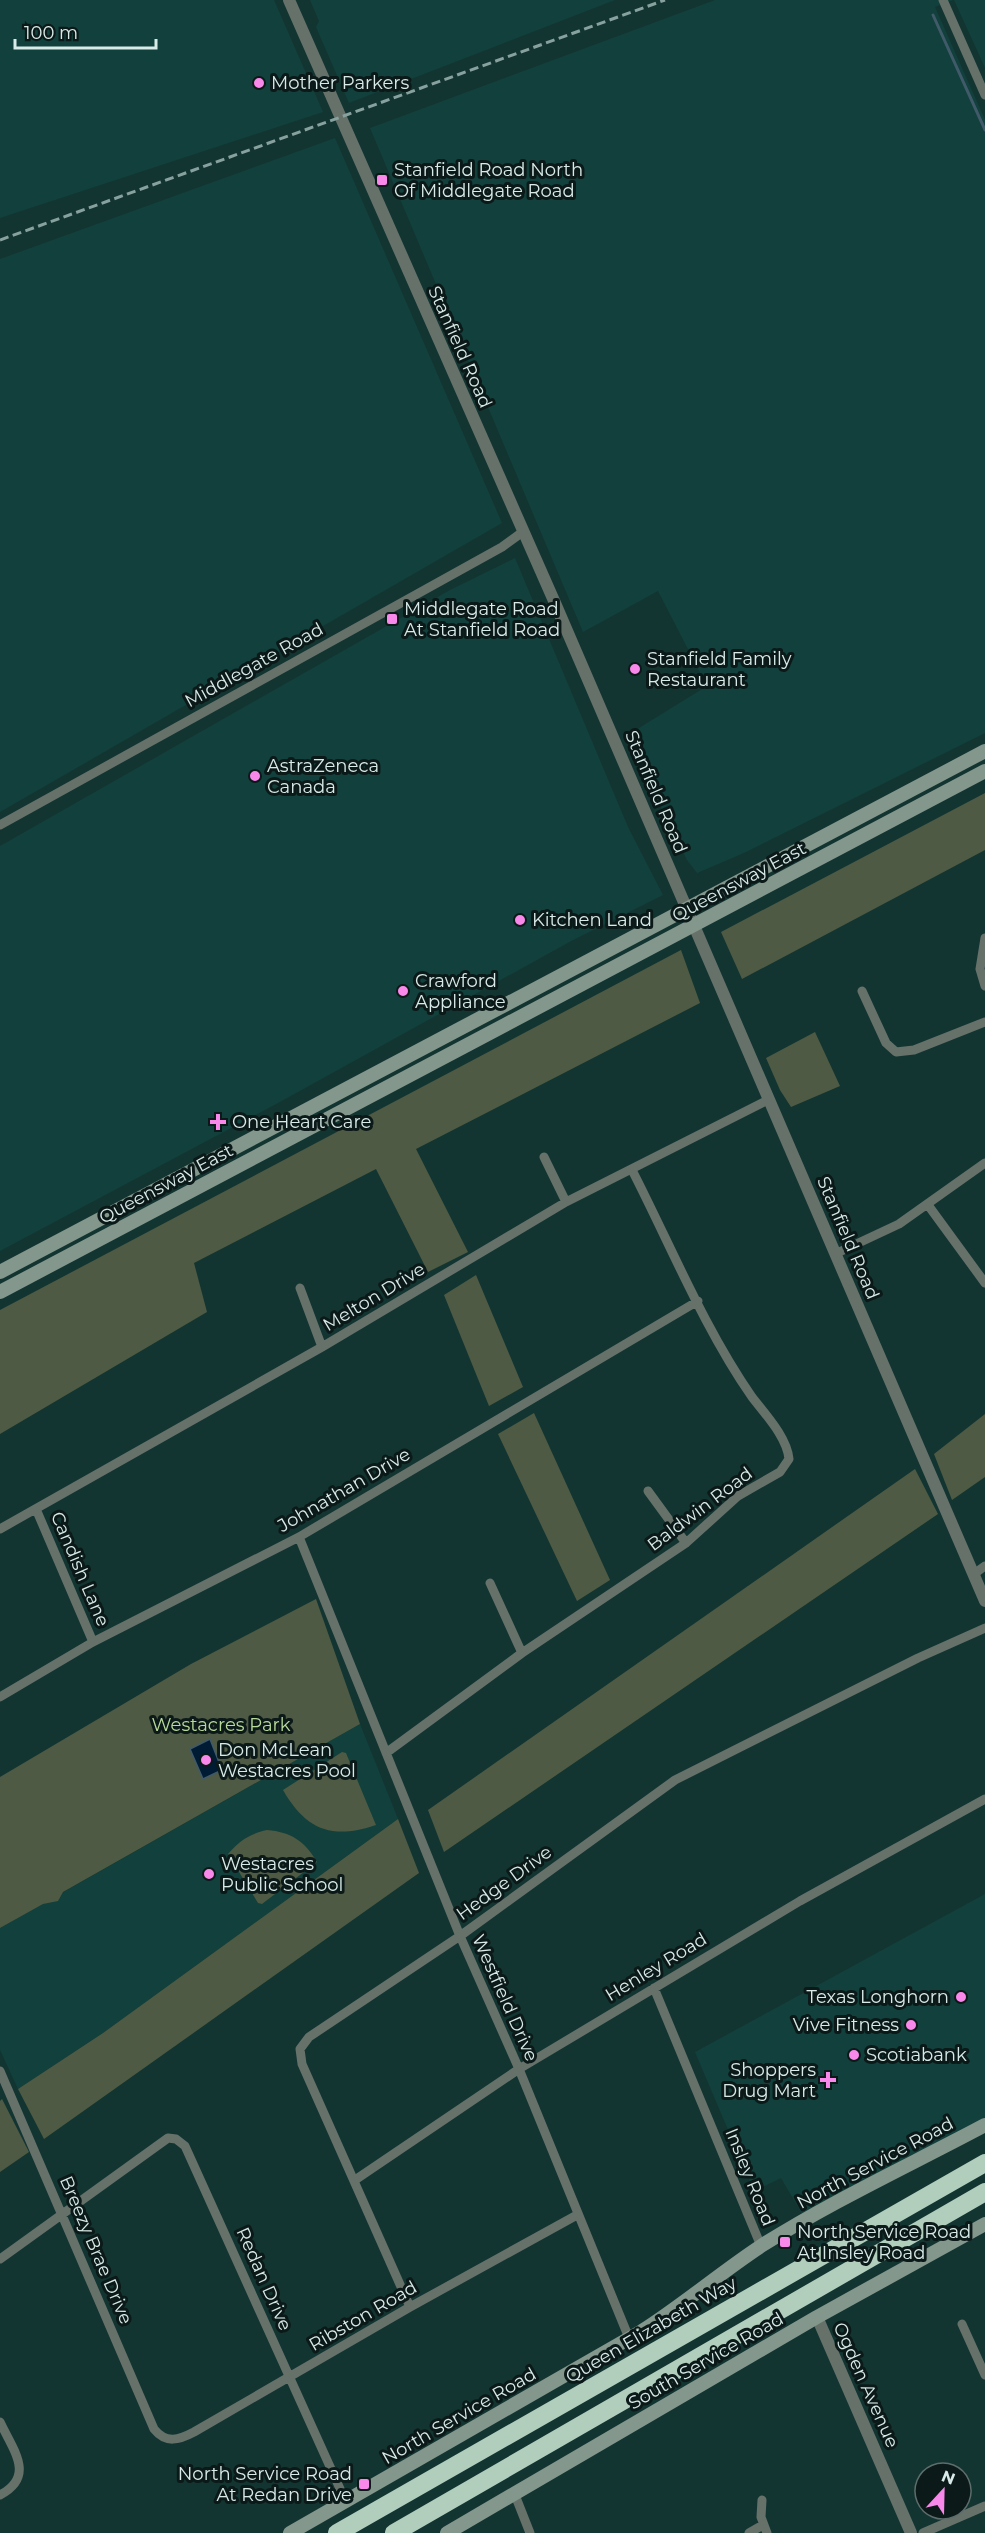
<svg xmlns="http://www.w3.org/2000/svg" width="985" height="2533" font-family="Montserrat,sans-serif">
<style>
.built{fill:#12403c}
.green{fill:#4e5a43}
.water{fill:#001c34;stroke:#415a6a;stroke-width:1.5}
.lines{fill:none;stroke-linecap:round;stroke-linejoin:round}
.stream{stroke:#415a6a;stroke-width:3}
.minor{stroke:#66716a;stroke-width:9}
.tertiary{stroke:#66716a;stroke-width:12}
.secondary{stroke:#84978c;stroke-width:14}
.motorway{stroke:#b1cebd;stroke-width:18}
.rail{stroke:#87a19e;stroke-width:3;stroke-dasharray:9 4.5;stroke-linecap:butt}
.poi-dot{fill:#f888ea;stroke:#0b1918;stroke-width:2}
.labels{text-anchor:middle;stroke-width:6;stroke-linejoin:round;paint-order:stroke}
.poi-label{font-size:18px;fill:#d8ebe8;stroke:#0b1918;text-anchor:start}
.street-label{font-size:18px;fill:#d8ebe8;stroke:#0b1918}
.park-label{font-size:18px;fill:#b9d99a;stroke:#0b1918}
</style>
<rect width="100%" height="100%" fill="#133532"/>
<path class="built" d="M 0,0 L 274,0 L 323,112 L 0,218 Z
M 310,0 L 615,0 L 349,103 L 316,27 L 319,21 Z
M 715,0 L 953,0 L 935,7 L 985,120 L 985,733 L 746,852 L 697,873 L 687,860 L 626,736 L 707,686 L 658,591 L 583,632 L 370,128 Z
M 954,0 L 985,0 L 985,68 L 976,48 Z
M 335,138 L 502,523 L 0,812 L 0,259 Z
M 515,558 L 628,827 L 663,895 L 573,940 L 278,1103 L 0,1251 L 0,846 L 450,590 Z
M 360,1724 L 398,1819 L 103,2033 L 18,2089 L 0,2050 L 0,1928 Z
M 985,1894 L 985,2122 L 808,2224 L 781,2178 L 754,2191 L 695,2052 Z"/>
<path class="green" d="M 985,793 L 985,850 L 742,979 L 721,932 Z
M 681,950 L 700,1003 L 416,1149 L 468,1252 L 428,1272 L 376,1169 L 194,1263 L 207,1312 L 0,1434 L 0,1310 Z
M 815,1032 L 840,1086 L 791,1107 L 780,1090 L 766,1058 Z
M 476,1275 L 523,1387 L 489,1406 L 444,1295 Z
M 534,1413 L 610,1580 L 577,1601 L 498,1434 Z
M 985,1414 L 985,1477 L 952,1500 L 934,1454 Z
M 915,1469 L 938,1514 L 444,1852 L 428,1810 Z
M 316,1599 L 360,1724 L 63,1892 L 58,1901 L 43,1904 L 0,1928 L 0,1777 L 191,1664 Z
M 342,1752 L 346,1753 L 376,1825 C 332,1840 306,1830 283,1790 Z
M 398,1819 L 419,1873 L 44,2139 L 18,2089 L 103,2033 Z
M 267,1830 C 291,1832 305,1841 317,1862 L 262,1904 L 258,1903 L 228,1854 C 239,1841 249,1834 267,1830 Z
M 2,2099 L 29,2152 L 0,2172 L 0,2101 Z"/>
<path class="water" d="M 210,1739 L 222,1770 L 203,1779 L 190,1749 Z"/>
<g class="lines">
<path class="stream" d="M 933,15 L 985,130"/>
<path class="minor" d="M 943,0 L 985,95
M 0,825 L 502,547 L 524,531
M 985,938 L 980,969 L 985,986
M 862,991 L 886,1043 L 896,1052 L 914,1050 L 985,1022
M 544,1157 L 566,1202
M 928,1205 L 985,1283
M 835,1254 L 899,1224 L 985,1163
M 300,1288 L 322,1347
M 648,1491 L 686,1543
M 36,1509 L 93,1642
M 0,1529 L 322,1347 L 566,1202 L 768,1100
M 299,1537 L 460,1936 L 519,2069 L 629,2338
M 974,1574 L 985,1566
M 490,1583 L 522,1653
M 0,1697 L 93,1642 L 299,1537 L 698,1301
M 386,1753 L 522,1653 L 686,1543 L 738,1496 L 780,1472 L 789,1459 C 787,1437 765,1414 752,1397 C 704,1328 670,1244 632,1170
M 654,1988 L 761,2246
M 0,2071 L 154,2429 C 166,2444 179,2440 194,2432 L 410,2307 L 577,2215
M 355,2180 L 519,2069 L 800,1901 L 985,1799
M 0,2259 L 168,2138 L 176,2139 L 185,2146 L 346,2502
M 410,2307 L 302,2064 L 300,2049 L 309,2037 L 460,1936 L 675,1780 L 918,1658 L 985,1628
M 962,2324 L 985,2375
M 0,2422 C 13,2450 36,2476 0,2495
M 515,2495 L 530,2533
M 762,2500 L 761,2517 L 767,2533
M 749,2533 L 763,2525
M 923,2533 L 985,2506"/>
<path class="tertiary" d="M 289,0 L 555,603 L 985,1601
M 817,2317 L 911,2533"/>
<path class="secondary" d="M 0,1272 L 985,751
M 0,1292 L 985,771
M 290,2533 L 642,2331 C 683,2305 720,2273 761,2246 C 832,2201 910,2165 985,2125
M 447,2533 L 817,2317 L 985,2224"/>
<path class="motorway" d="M 337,2533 L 985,2163
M 394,2533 L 985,2192"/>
<path class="rail" d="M 0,240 L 665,0"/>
</g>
<g class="poi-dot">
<circle cx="259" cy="83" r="6"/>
<rect x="376" y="174" width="12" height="12" rx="3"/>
<rect x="386" y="613" width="12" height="12" rx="3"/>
<circle cx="635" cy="669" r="6"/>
<circle cx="255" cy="776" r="6"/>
<circle cx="520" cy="920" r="6"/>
<circle cx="403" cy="991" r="6"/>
<path d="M215 1113h6v6h6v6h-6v6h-6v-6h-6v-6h6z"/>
<circle cx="206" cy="1760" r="6"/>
<circle cx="209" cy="1874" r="6"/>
<circle cx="961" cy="1997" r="6"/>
<circle cx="911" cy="2025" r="6"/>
<circle cx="854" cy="2055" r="6"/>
<path d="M825 2071h6v6h6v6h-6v6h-6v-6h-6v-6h6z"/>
<rect x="779" y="2236" width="12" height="12" rx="3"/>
<rect x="358" y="2478" width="12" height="12" rx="3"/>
</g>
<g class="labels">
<g class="poi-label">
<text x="271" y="89">Mother Parkers</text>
<text x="394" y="176">Stanfield Road North<tspan x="394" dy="21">Of Middlegate Road</tspan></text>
<text x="404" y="615">Middlegate Road<tspan x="404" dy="21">At Stanfield Road</tspan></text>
<text x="647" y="665">Stanfield Family<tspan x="647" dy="21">Restaurant</tspan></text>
<text x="267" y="772">AstraZeneca<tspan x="267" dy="21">Canada</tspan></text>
<text x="532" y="926">Kitchen Land</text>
<text x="415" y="987">Crawford<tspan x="415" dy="21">Appliance</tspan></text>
<text x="232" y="1128">One Heart Care</text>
<text x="218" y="1756">Don McLean<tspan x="218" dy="21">Westacres Pool</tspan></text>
<text x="221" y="1870">Westacres<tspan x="221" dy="21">Public School</tspan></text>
<text x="949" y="2003" text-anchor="end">Texas Longhorn</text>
<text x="899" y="2031" text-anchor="end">Vive Fitness</text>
<text x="866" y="2061">Scotiabank</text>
<text x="816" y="2076" text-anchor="end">Shoppers<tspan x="816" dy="21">Drug Mart</tspan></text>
<text x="797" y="2238">North Service Road<tspan x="797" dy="21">At Insley Road</tspan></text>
<text x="352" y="2480" text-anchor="end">North Service Road<tspan x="352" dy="21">At Redan Drive</tspan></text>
</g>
<g class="street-label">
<text transform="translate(460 347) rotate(66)" y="6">Stanfield Road</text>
<text transform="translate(254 665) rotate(-29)" y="6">Middlegate Road</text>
<text transform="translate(656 792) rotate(67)" y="6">Stanfield Road</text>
<text transform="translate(739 882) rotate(-28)" y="6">Queensway East</text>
<text transform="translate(166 1184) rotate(-28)" y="6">Queensway East</text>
<text transform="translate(848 1238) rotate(67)" y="6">Stanfield Road</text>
<text transform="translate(374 1297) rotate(-31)" y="6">Melton Drive</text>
<text transform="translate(344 1490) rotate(-30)" y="6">Johnathan Drive</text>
<text transform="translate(700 1509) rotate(-37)" y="6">Baldwin Road</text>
<text transform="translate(80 1569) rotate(67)" y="6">Candish Lane</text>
<text transform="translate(504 1883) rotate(-36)" y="6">Hedge Drive</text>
<text transform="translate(656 1967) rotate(-31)" y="6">Henley Road</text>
<text transform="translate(505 1998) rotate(66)" y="6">Westfield Drive</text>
<text transform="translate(875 2163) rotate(-28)" y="6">North Service Road</text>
<text transform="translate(750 2177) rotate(68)" y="6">Insley Road</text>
<text transform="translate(96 2250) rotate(67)" y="6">Breezy Brae Drive</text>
<text transform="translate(264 2279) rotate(66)" y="6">Redan Drive</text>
<text transform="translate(363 2316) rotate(-30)" y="6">Ribston Road</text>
<text transform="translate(651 2330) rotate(-30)" y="6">Queen Elizabeth Way</text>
<text transform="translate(706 2361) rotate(-30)" y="6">South Service Road</text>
<text transform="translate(866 2385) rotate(66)" y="6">Ogden Avenue</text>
<text transform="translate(459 2416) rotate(-30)" y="6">North Service Road</text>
</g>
<g class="park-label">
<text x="221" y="1731">Westacres Park</text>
</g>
</g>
<g transform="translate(943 2491) rotate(22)"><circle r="28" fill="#0b1918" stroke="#5d6d6b" stroke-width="1.5"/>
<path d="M0-4.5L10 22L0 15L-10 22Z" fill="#f888ea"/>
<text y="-9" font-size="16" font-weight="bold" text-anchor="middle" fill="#d8ebe8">N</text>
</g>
<path d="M15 39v9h141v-9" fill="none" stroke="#d8ebe8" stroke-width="3"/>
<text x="24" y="39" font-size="18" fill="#d8ebe8" stroke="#0b1918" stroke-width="4.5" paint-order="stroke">100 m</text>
</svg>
